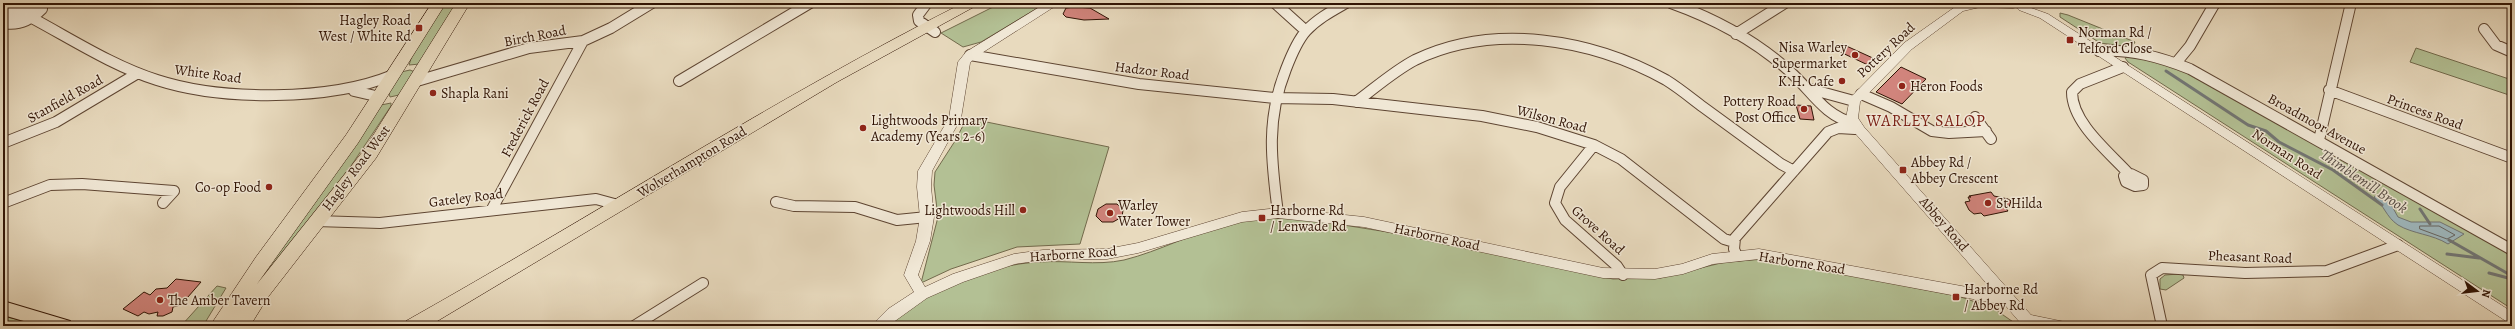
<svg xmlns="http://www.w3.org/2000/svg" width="2515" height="329" font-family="Alegreya,serif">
	<rect width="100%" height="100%" fill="#e8dabe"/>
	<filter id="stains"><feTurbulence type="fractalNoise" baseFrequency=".005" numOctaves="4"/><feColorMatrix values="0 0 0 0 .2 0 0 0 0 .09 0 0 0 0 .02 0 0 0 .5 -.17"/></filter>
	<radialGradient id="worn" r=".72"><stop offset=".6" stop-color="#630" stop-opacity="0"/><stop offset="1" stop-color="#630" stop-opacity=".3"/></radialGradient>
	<!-- green -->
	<path fill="#b3c094" stroke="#726a4c" d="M 444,3 L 458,3 L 420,64 L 409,65 L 412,56 Z
		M 1001,3 L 1046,3 L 981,42 L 963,47 L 941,33 Z
		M 2060,13 L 2068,15 L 2135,42 L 2132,47 L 2100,43 L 2060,17 Z
		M 2416,48 L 2512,80 L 2512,96 L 2410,62 Z
		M 2129,56 L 2178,67 L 2512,252 L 2512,309 L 2128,62 L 2125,58 Z
		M 410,70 L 415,72 L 399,95 L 390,97 L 389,93 L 401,72 Z
		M 391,103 L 391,106 L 351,166 L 244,300 L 381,105 Z
		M 967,118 L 1109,147 L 1080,244 L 1017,247 L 951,269 L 921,283 L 938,217 L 934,185 L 935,172 L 955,141 Z
		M 1276,217 L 1331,223 L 1400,234 L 1613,279 L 1660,278 L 1725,262 L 1765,259 L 1958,296 L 1993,308 L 2019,326 L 888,326 C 926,291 988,264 1040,262 C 1068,260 1096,266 1124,260 C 1160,251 1192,233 1228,224 C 1243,220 1260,219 1276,217 Z
		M 2179,274 L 2183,275 L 2184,278 L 2166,290 L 2160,289 L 2160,279 L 2165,275 Z
		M 217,286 L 226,288 L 203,326 L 181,326 Z
		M 3,316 L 24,321 L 19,326 L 3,326 Z"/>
	<!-- water -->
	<path fill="#9eb7bd" stroke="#727573" d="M 2380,193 L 2388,199 L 2398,217 L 2411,222 L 2440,222 L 2464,234 L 2448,244 C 2432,234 2413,234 2398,225 C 2386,217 2384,205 2374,197 Z"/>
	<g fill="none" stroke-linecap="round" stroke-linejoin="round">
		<!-- shore -->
		<path stroke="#676560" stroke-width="1" d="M 2420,226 L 2439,226 L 2455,235 L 2447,239 L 2420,229 Z"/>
		<!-- stream -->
		<path stroke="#727573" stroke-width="3" d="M 2166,71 L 2248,125 L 2266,131 L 2279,142 L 2333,170 L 2382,205
			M 2420,209 L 2430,224
			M 2449,240 L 2512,276
			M 2447,254 L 2479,258
			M 2510,261 L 2512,265
			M 2489,273 L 2512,279"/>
	</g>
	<!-- building -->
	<path fill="#d1847c" stroke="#301304" d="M 1075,7 L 1090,8 L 1109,19 L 1084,20 L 1066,17 L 1063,14 L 1066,8 Z
		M 1842,44 L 1875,59 L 1868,65 L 1836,50 Z
		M 1901,67 L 1926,79 L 1902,104 L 1876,92 Z
		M 1796,105 L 1811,106 L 1814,120 L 1800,119 Z
		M 1991,192 L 1994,196 L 2008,199 L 2011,201 L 2009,207 L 2005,207 L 2008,211 L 1984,216 L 1981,213 L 1974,214 L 1969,210 L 1965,202 L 1970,201 L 1968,197 L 1971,197 L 1969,196 Z
		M 1106,204 L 1117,204 L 1123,210 L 1122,217 L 1113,222 L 1102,222 L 1096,216 L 1098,209 Z
		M 176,279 L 201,282 L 181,305 L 173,307 L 172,312 L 163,316 L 157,316 L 158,312 L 149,314 L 144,312 L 138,316 L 123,309 L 144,292 L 150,295 L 156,289 L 167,288 Z"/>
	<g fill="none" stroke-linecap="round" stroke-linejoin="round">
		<!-- minor casing -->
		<g stroke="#5e4532" stroke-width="12">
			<path id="minor" d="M 927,3 L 918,15 L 919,21 L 935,32
				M 1275,3 L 1306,31
				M 1671,3 C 1713,18 1753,39 1787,69 C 1810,88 1823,116 1854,123
				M 3,12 L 25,3
				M 32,18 C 73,40 113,66 157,80 C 222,101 330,101 393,75
				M 3,19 L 44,3
				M 3,23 C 18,26 31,20 42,9 L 42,4 L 37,3
				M 2484,29 L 2496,45 L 2512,52
				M 1736,34 L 1785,3
				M 2099,51 C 2131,49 2160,57 2190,69 L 2512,250
				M 970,55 L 1139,84 L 1274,98 L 1333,99 L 1482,116 L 1537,127 L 1594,145 L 1621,159 L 1724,239 L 1734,242
				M 2176,63 L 2190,46 L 2215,3
				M 2123,67 L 2080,84 L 2072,92 C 2072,123 2109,152 2129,174
				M 417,81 L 529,48 L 583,41 L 611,28 L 652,3
				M 679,81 L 810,3
				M 1810,89 L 1854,101
				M 2329,90 L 2512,158
				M 354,91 L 380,97
				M 1861,94 L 1891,107 L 1932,131 L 1949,133 L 1986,131
				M 1356,102 C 1375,88 1394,71 1415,60 C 1494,22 1592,39 1666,80 C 1679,88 1691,98 1703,107 C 1729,126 1755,145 1781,164 L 1794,171
				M 1975,117 L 1991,139
				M 2319,140 L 2351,3
				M 3,143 L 56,122 L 138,73
				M 1594,145 L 1560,187 L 1555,203 L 1565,220 L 1617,266 L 1623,275
				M 2131,174 L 2143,180 L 2143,185 L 2135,186 L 2126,182 L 2124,176 Z
				M 776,202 L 794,206 L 855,207 L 897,220 L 927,217
				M 3,203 L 50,185 L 82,184 L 174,191 L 163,203
				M 492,209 L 583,41
				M 1278,213 C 1271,160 1266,119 1286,69 C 1291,56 1297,41 1306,31 C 1317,19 1332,11 1346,3
				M 316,221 L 380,223 L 596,199 L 618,205
				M 1737,256 L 1734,249 L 1735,238 L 1828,132 L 1838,128 L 1855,129
				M 634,326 L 703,283
				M 2162,326 L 2151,275 L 2162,268 L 2245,273 L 2327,271 L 2398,245"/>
		</g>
		<!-- tertiary casing -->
		<g stroke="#5e4532" stroke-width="1">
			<path id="tertiary" d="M 1046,3 L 1060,3 L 974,58 L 970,63 L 961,118 L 932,171 L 931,187 L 934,217 L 930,241 L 918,275 L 925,287 L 953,274 L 1014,254 L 1043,250 L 1107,249 L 1138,243 L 1242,212 L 1278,208 L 1364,217 L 1603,268 L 1655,269 L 1682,264 L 1712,254 L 1759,249 L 1994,292 L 1855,133 L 1846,118 L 1850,98 L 1904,43 L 1955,7 L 1970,3 L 2017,3 L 2017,7 L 2013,8 L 1980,7 L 1963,11 L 1912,49 L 1860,102 L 1858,118 L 1864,127 L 2031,315 L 2065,322 L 2067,326 L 2023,326 L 2005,305 L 1759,259 L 1713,264 L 1683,274 L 1655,279 L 1603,278 L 1364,227 L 1278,218 L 1242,222 L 1138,253 L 1107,259 L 1043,260 L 1015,264 L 963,282 L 927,298 L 888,326 L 871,326 L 888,309 L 914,292 L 904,275 L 916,241 L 920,217 L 917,187 L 918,171 L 949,118 L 958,62 L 966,52 Z
				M 2023,5 L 2048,14 L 2512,312 L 2512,325 L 2040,18 L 2019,10 L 2017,8 Z"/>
		</g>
		<!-- primary casing -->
		<g stroke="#301304" stroke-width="2">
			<path id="primary" d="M 3,301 L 70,321 L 73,326 L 41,326 L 3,315 Z"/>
		</g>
		<!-- trunk casing -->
		<g stroke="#301304" stroke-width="1">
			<path id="trunk" d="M 432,3 L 446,3 L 358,143 L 257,284 L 364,150 L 456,3 L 470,3 L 376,158 L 268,297 L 250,326 L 230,326 L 248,297 L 230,326 L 210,326 L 256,257 L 346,135 Z
				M 963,3 L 981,3 L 837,82 L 429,326 L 403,326 L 406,321 C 593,216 772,100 963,3 Z"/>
		</g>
		<!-- minor -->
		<use href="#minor" stroke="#f0e7d5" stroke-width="10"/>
		<!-- tertiary -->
		<use href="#tertiary" fill="#f0e7d5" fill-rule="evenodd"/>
		<!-- primary -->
		<use href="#primary" fill="#e8dabe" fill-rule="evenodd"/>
		<!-- trunk -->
		<use href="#trunk" fill="#e8dabe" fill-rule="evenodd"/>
	</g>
	<!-- markers -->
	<g fill="#8f2418" stroke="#f0e7d5" stroke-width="1.5">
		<rect x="415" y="24" width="8" height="8" rx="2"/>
		<rect x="2066" y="36" width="8" height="8" rx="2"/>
		<circle cx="1855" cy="55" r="4"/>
		<circle cx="1842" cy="81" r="4"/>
		<circle cx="1902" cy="86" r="4"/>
		<circle cx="433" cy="93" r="4"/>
		<circle cx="1804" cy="109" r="4"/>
		<circle cx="863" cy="128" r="4"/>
		<rect x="1899" y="166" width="8" height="8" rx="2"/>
		<circle cx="269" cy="187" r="4"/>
		<circle cx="1988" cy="203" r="4"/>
		<circle cx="1023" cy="210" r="4"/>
		<circle cx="1110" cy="213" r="4"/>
		<rect x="1258" y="214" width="8" height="8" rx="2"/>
		<rect x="1952" y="293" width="8" height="8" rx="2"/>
		<circle cx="160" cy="300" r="4"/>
	</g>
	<g text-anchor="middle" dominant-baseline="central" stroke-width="3" stroke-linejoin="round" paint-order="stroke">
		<!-- poi labels -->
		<g font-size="14" fill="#301304" stroke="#f0e7d5" text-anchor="start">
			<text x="411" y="20" text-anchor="end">Hagley Road<tspan x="411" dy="16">West / White Rd</tspan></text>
			<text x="2078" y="32">Norman Rd /<tspan x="2078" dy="16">Telford Close</tspan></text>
			<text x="1847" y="47" text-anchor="end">Nisa Warley<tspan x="1847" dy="16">Supermarket</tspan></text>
			<text x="1834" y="81" text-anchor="end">K.H. Cafe</text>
			<text x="1910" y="86">Heron Foods</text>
			<text x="441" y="93">Shapla Rani</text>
			<text x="1796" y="101" text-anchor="end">Pottery Road<tspan x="1796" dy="16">Post Office</tspan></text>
			<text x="871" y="120">Lightwoods Primary<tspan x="871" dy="16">Academy (Years 2-6)</tspan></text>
			<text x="1911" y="162">Abbey Rd /<tspan x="1911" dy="16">Abbey Crescent</tspan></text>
			<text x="261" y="187" text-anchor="end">Co-op Food</text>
			<text x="1996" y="203">St Hilda</text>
			<text x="1118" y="205">Warley<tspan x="1118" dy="16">Water Tower</tspan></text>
			<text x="1015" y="210" text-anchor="end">Lightwoods Hill</text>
			<text x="1270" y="210">Harborne Rd<tspan x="1270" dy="16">/ Lenwade Rd</tspan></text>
			<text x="1964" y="289">Harborne Rd<tspan x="1964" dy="16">/ Abbey Rd</tspan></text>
			<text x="168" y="300">The Amber Tavern</text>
		</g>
		<!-- street labels -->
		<g font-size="14" fill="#301304" stroke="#f0e7d5">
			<text transform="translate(535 36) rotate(-11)">Birch Road</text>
			<text transform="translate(1886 50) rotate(-43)">Pottery Road</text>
			<text transform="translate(1152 71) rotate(7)">Hadzor Road</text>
			<text transform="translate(208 74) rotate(8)">White Road</text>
			<text transform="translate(65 99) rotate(-29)">Stanfield Road</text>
			<text transform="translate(2425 112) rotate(20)">Princess Road</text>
			<text transform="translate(525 118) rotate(-62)">Frederick Road</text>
			<text transform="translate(1552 119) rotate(15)">Wilson Road</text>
			<text transform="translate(2317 124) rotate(29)">Broadmoor Avenue</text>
			<text transform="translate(2287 154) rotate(33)">Norman Road</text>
			<text transform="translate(692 162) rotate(-31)">Wolverhampton Road</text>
			<text transform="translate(356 168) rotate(-53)">Hagley Road West</text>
			<text transform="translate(466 198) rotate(-7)">Gateley Road</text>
			<text transform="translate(1944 224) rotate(49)">Abbey Road</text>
			<text transform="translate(1598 230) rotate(42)">Grove Road</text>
			<text transform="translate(1437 237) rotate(12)">Harborne Road</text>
			<text transform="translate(1073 254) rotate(-4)">Harborne Road</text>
			<text transform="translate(2250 257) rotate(2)">Pheasant Road</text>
			<text transform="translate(1802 263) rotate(9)">Harborne Road</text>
		</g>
		<!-- water labels -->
		<g font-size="15" font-style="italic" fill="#564c45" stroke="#f0e7d5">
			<text transform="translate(2364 181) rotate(34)">Thimblemill Brook</text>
		</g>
		<!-- quarter labels -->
		<g font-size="16" letter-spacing="1" fill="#7a1f14" stroke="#f0e7d5">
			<text x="1926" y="121">WARLEY SALOP</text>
		</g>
	</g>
	<!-- margin -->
	<rect width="2515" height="329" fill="none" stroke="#e8dabe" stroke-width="16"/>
	<rect x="4" y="4" width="2507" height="321" fill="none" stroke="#301304" stroke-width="2"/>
	<rect x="8" y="8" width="2499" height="313" fill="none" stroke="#301304"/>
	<!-- north arrow -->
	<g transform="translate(2477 291) rotate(105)" stroke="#f0e7d5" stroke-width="3" paint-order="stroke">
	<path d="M0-3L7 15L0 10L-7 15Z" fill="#301304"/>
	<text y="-6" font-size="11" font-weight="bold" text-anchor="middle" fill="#301304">N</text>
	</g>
	<rect width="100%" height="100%" filter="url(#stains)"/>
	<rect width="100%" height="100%" fill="url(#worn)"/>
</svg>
